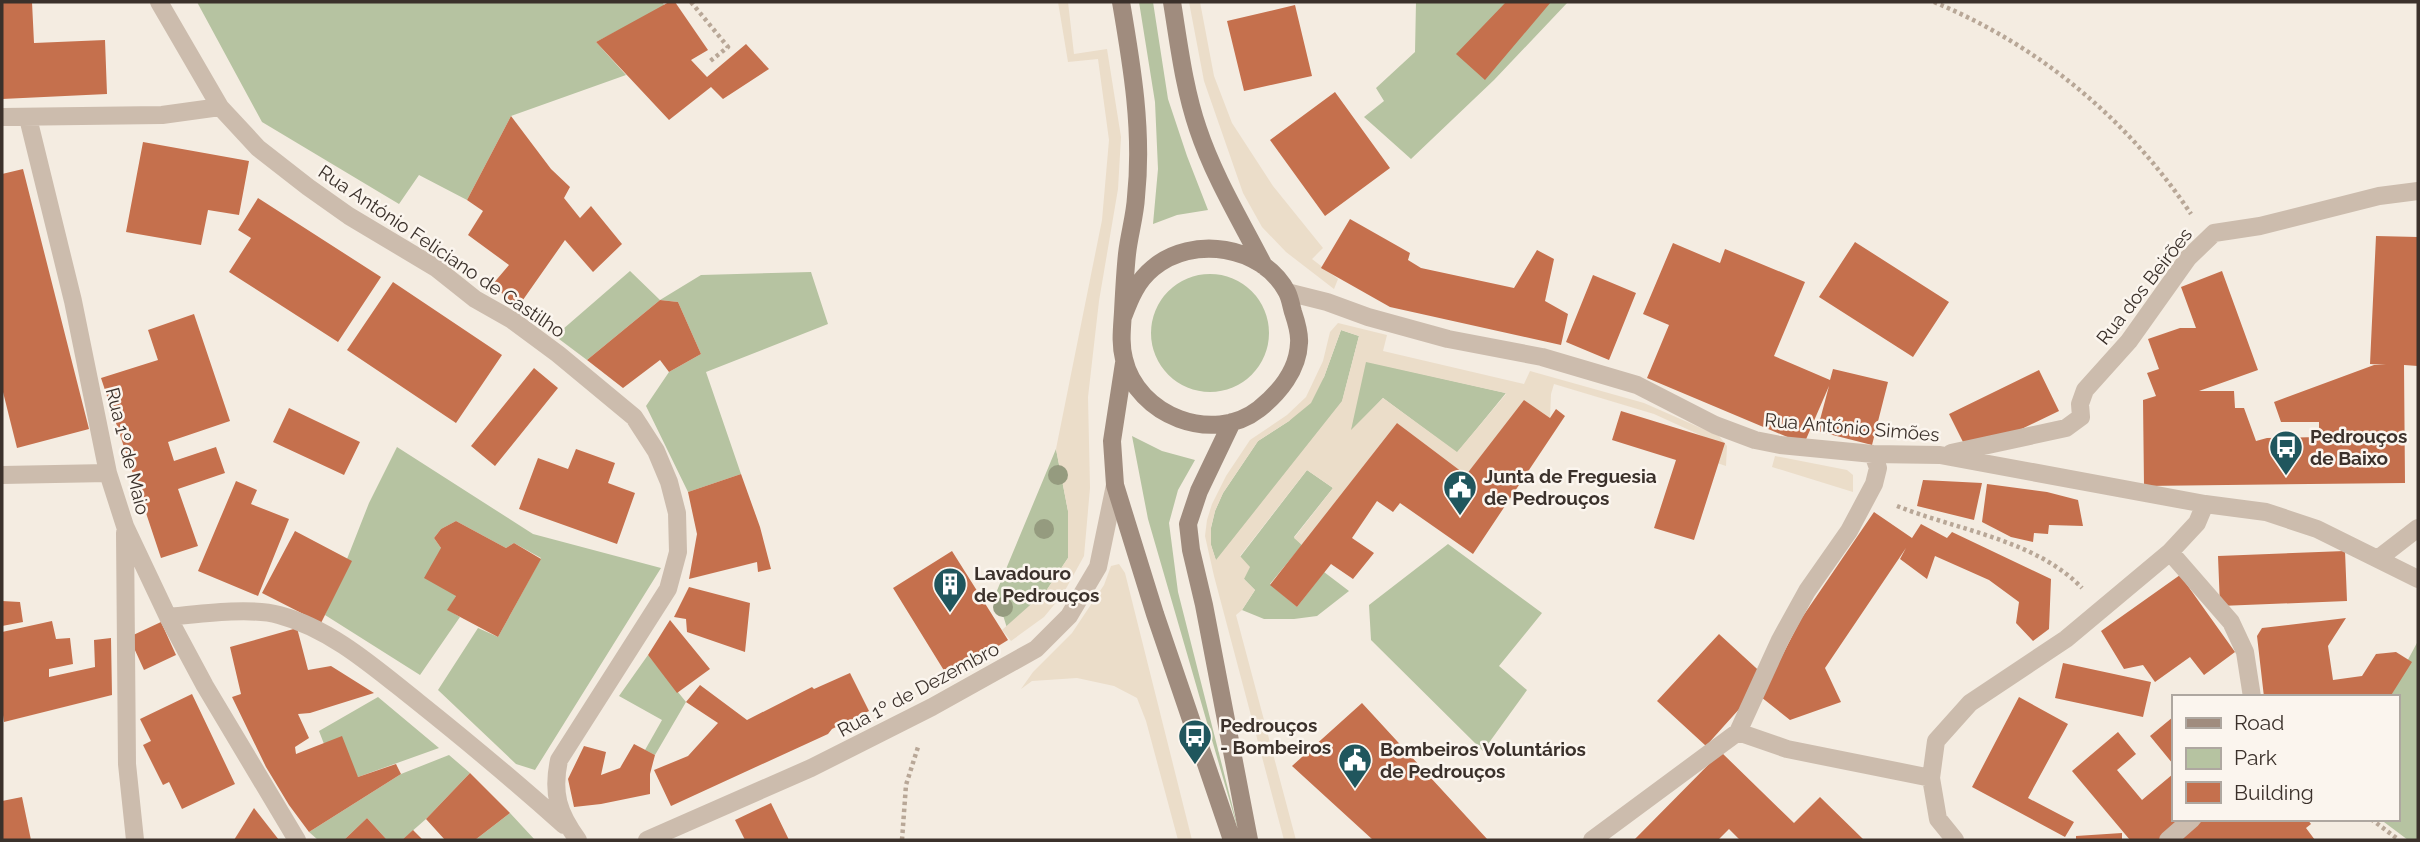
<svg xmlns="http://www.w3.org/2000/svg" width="2420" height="842" font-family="Raleway,sans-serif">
	<rect width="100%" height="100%" fill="#f4ece1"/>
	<!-- green -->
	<path fill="#b6c3a1" d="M 197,2 L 662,2 L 665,6 L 596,42 L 626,75 L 511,116 L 467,200 L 419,175 L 399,204 L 262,122 Z
		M 1139,2 L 1153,2 L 1168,99 L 1187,156 L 1208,210 L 1177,215 L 1153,224 L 1158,169 L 1155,102 Z
		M 1416,2 L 1568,2 L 1494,80 L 1411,159 L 1364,117 L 1384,101 L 1376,88 L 1415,52 Z
		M 630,271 L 660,300 L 701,275 L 811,272 L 828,324 L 706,372 L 741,474 L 688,492 L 646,406 L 669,372 L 701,354 L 678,302 L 660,300 L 587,360 L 555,336 Z
		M1151 333a59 59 0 1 1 118 0a59 59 0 1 1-118 0Z
		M 1341,330 L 1359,336 L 1342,402 L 1216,561 L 1211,545 L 1211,528 L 1215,511 L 1223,493 L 1258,441 L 1289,421 L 1324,377 Z
		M 1365,361 L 1506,393 L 1457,453 L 1383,398 L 1350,432 Z
		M 1132,436 L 1162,451 L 1195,460 L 1178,490 L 1169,523 L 1178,592 L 1241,840 L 1148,519 Z
		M 397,447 L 533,534 L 661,568 L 535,770 L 516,764 L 438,690 L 478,628 L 498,637 L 541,558 L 514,543 L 506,548 L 456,521 L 441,529 L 434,538 L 441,548 L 456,596 L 448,610 L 460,617 L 420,675 L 325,615 L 369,503 Z
		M 1056,449 L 1068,511 L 1068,558 L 1046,591 L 1007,628 L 996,593 Z
		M 1307,470 L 1333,488 L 1294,537 L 1302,545 L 1270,584 L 1297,607 L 1324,572 L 1349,591 L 1317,616 L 1294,619 L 1264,619 L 1242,610 L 1255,590 L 1244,579 L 1240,557 Z
		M 1448,544 L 1542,613 L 1499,666 L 1527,690 L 1483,751 L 1371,640 L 1369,605 Z
		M 2418,641 L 2418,840 L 2408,840 L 2380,819 L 2397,819 L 2397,697 L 2388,697 Z
		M 648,655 L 686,702 L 655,755 L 645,750 L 662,720 L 619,696 Z
		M 378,697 L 439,748 L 358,777 L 324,744 L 319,731 Z
		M 449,755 L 470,773 L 426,819 L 402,840 L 387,840 L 367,818 L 344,840 L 318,840 L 309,832 L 401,774 Z
		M 510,813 L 535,840 L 475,840 Z"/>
	<!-- plaza -->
	<path fill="#ebddc9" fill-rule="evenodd" d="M 1058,2 L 1068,2 L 1074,54 L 1107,49 L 1121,137 L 1118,189 L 1099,301 L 1088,397 L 1090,488 L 1084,556 L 1063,594 L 1044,617 L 1011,641 L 1002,630 L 1046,591 L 1068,558 L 1068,511 L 1056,449 L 1102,220 L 1109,140 L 1098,59 L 1068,62 Z
		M 1189,2 L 1200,2 L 1214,76 L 1232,123 L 1273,186 L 1323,248 L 1312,259 L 1338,279 L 1334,289 L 1286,252 L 1262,227 L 1243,193 L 1204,81 Z
		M 1338,323 L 1387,335 L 1383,351 L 1524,384 L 1530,371 L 1644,403 L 1719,436 L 1727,446 L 1726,466 L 1717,463 L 1711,440 L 1654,414 L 1554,384 L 1551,394 L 1550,418 L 1524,401 L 1466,475 L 1397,423 L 1302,545 L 1294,538 L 1333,488 L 1307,470 L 1240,556 L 1250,567 L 1244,579 L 1255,590 L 1242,610 L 1236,615 L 1296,840 L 1284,840 L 1214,576 L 1205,536 L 1207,520 L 1212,504 L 1226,476 L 1250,440 L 1287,415 L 1306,397 L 1323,361 L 1330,332 ZM 1341,330 L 1359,336 L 1342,401 L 1216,560 L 1211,545 L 1211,527 L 1215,511 L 1223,493 L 1258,441 L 1289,421 L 1311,403 L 1324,377 ZM 1366,362 L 1505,393 L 1506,394 L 1457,452 L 1383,398 L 1351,430 Z
		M 1775,456 L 1847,470 L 1853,475 L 1853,492 L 1772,467 Z
		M 1119,564 L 1125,573 L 1192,840 L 1178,840 L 1146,721 L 1137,698 L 1114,686 L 1077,678 L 1032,681 L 1021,689 L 1033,672 L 1072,633 L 1104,585 L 1111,566 Z"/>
	<!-- building -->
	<path fill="#c5704d" d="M 2,2 L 32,2 L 34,43 L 105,40 L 107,94 L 2,99 Z
		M 669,2 L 675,2 L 708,50 L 691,60 L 707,77 L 746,44 L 769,69 L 723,99 L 711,87 L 669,120 L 596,42 Z
		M 1506,2 L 1551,2 L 1485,80 L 1456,54 Z
		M 1295,5 L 1312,76 L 1244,91 L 1227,21 Z
		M 1335,92 L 1390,168 L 1325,216 L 1270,140 Z
		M 511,116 L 551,169 L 570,187 L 564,198 L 580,218 L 591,206 L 622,244 L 593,272 L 565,240 L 518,307 L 492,285 L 509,265 L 468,235 L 483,211 L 467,200 Z
		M 143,142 L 249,161 L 239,215 L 208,210 L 201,245 L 126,232 Z
		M 23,169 L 89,429 L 17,448 L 2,388 L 2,174 Z
		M 258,198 L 381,277 L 338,342 L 229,272 L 251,238 L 238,230 Z
		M 1350,219 L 1410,253 L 1408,260 L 1421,268 L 1514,288 L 1537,250 L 1554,259 L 1545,301 L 1568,314 L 1561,345 L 1390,307 L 1321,268 Z
		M 2376,236 L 2418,237 L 2418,366 L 2404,365 L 2405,483 L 2144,486 L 2143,400 L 2156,396 L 2147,373 L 2159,369 L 2148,339 L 2180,328 L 2196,328 L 2181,287 L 2222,271 L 2258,370 L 2199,391 L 2234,391 L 2235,408 L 2244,408 L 2256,441 L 2267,438 L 2319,437 L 2319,422 L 2281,422 L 2274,402 L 2374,365 L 2386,365 L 2370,364 Z
		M 1855,242 L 1949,302 L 1913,357 L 1819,297 Z
		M 1673,243 L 1720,263 L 1725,249 L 1805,282 L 1774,356 L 1830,380 L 1833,369 L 1888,382 L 1872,445 L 1817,431 L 1829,386 L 1804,444 L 1647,378 L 1669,325 L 1643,314 Z
		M 1593,275 L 1636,293 L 1609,360 L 1566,342 Z
		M 393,282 L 502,355 L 456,423 L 347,350 Z
		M 660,300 L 678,302 L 701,354 L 669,372 L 660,360 L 623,388 L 587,360 Z
		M 194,314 L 230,421 L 168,442 L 174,461 L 216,447 L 225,473 L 178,489 L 198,546 L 161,558 L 101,378 L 158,360 L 148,330 Z
		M 534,368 L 558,388 L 495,466 L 471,446 Z
		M 2039,370 L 2059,411 L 1969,454 L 1949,414 Z
		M 1524,400 L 1550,418 L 1556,409 L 1565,416 L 1473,554 L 1400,503 L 1393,512 L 1377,501 L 1352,538 L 1374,553 L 1353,579 L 1331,564 L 1297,607 L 1270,585 L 1397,423 L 1466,475 Z
		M 289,408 L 360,442 L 344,475 L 273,442 Z
		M 1621,411 L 1725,443 L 1694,540 L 1654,528 L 1676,460 L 1612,440 Z
		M 576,449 L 615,463 L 608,483 L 635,493 L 617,544 L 519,509 L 538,458 L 568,469 Z
		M 741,474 L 760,527 L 771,569 L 758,572 L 757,562 L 689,579 L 697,534 L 688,492 Z
		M 1923,480 L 1982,483 L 1974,520 L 1917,506 Z
		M 236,481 L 257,490 L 251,504 L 289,519 L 258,596 L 198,571 Z
		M 1987,484 L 2047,492 L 2078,500 L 2083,526 L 2049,525 L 2048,534 L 2034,533 L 2033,542 L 2011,537 L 1982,522 Z
		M 1874,512 L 1912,538 L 1921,524 L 1947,538 L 1952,532 L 2051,579 L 2049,629 L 2033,641 L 2016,623 L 2019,602 L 1989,580 L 1935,556 L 1927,579 L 1900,559 L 1906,548 L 1825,668 L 1841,702 L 1790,720 L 1761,697 L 1801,619 Z
		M 456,521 L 506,548 L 514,543 L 541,559 L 498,637 L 447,610 L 456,596 L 424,578 L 441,548 L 434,538 L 441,529 Z
		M 295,531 L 352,561 L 321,623 L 262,593 Z
		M 952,551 L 1008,640 L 948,677 L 893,588 Z
		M 2345,551 L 2347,601 L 2220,606 L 2218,556 Z
		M 2180,575 L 2235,652 L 2204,675 L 2190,657 L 2155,682 L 2143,665 L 2124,669 L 2101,631 Z
		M 689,587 L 750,603 L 745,652 L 687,632 L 686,619 L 674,617 Z
		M 2,601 L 20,602 L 23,622 L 2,626 Z
		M 2346,618 L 2328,646 L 2333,680 L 2362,676 L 2376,654 L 2396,652 L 2412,662 L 2390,697 L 2264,697 L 2257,636 L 2262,628 Z
		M 670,620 L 710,669 L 677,693 L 648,655 Z
		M 52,621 L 56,639 L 70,638 L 73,664 L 49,669 L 49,677 L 95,667 L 94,640 L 111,638 L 112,695 L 4,722 L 2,708 L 2,632 Z
		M 161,622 L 176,655 L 144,670 L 129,637 Z
		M 297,628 L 308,670 L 331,666 L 374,693 L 310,713 L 298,714 L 309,738 L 295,747 L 296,754 L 342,736 L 358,777 L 396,764 L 401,774 L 309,832 L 289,805 L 266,767 L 232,697 L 241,694 L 230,647 Z
		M 1719,634 L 1767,678 L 1706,746 L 1657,701 Z
		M 2063,663 L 2151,682 L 2143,717 L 2055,698 Z
		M 850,673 L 869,711 L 832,729 L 828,734 L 671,806 L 654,770 L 688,756 L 718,723 L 686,702 L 700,685 L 747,720 L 812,687 L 814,689 Z
		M 192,694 L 235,784 L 182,809 L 169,782 L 163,785 L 143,745 L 151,741 L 140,719 Z
		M 2019,697 L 2068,724 L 2028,798 L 2074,822 L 2065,837 L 1972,787 Z
		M 1362,703 L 1488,840 L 1373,840 L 1292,766 Z
		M 2173,717 L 2173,764 L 2150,736 Z
		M 2118,732 L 2136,754 L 2117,770 L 2142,800 L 2173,774 L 2173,819 L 2186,819 L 2160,840 L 2130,840 L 2072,771 Z
		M 634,744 L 655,755 L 650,774 L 650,794 L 601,804 L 574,807 L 568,779 L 584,746 L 606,752 L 601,775 L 620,768 Z
		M 1721,752 L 1794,823 L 1820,797 L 1864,840 L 1740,840 L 1729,829 L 1718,840 L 1634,840 Z
		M 470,773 L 510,813 L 475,840 L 445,840 L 426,819 Z
		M 22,797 L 31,840 L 2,840 L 2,801 Z
		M 771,803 L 789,840 L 745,840 L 735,820 Z
		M 254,808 L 279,840 L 234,840 Z
		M 367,818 L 387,840 L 344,840 Z
		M 2205,819 L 2307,819 L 2311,824 L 2306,828 L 2315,840 L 2183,840 L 2180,837 Z
		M 413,830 L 423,840 L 402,840 Z
		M 2122,833 L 2122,840 L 2076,840 L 2076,836 Z"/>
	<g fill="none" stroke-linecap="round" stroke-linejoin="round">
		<!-- path -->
		<path stroke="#b8a797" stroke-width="4.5" stroke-dasharray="3.5 3.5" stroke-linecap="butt" d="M 691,2 L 728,47 L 709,62
			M 1934,2 C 2038,45 2128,119 2191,214
			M 1897,506 C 1957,530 2036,540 2082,588
			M 2371,819 L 2399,840
			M 902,840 L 906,785 L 918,747"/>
		<!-- minor -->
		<path stroke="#ccbcad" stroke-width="18" d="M 159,2 L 220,107 L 258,148 L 308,187 L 349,216 L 436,268 L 475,299 L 512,320 L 558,354 L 634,417 L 656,451 L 669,482 L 677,513 L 678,552 L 668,589 L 559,760 C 552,793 558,813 578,840
			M 2,117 L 162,115 L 220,107
			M 28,118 L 73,301 L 108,473 L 125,526 L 168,617 L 205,686 L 297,840
			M 1287,292 L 1327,302 L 1368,317 L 1448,339 L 1542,357 L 1637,385 L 1715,425 L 1755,440 L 1780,445 L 1873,454 L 1940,455 L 2205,504 L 2266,512 L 2317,529 L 2418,579
			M 1951,453 L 2066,428 L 2081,417 L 2080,404 L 2085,390 L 2129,341 L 2188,258 L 2214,233 L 2260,226 L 2379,196 L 2418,191
			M 2,475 L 108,473
			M 125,533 L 127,764 L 135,840
			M 2170,552 L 2231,622 L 2245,652 L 2252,697
			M 2379,558 L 2418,528
			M 168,617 C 198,614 251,607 279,615 C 332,629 376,669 418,702 C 468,742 516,782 564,825
			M 1738,732 L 1787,749 L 1931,778
			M 647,840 L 811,768 L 932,707 L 1036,649 L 1069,616 L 1098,567 L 1115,485
			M 1592,840 L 1738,732 L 1780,640 L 1807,591 L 1849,531 L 1874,484 L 1878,468 L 1873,454
			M 1955,840 L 1938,819 L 1931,778 L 1936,741 L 1970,703 L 2066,639 L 2170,552 L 2197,523 L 2205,504
			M 2168,840 L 2192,819"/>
		<!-- secondary -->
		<path stroke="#a08c7e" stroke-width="18" d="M 1121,2 C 1132,66 1143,131 1136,197 C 1135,216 1129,235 1127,254 C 1125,273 1124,293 1123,312 C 1122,329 1120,343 1124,359 C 1137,416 1213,445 1259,409 C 1279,393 1298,370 1299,343 C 1300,333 1296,321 1293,312 C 1291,305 1290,298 1287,292 C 1262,245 1192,235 1153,268 C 1137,281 1130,298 1123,317
			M 1172,2 C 1179,45 1184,88 1198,129 C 1214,177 1241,221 1264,266
			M 1124,363 L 1112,441 L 1115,485 L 1155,614 L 1232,840
			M 1232,422 L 1199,491 L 1188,524 L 1191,550 L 1204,605 L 1249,840"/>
	</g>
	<!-- trees -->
	<g fill="#959b7f">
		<circle cx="1058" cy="475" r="10"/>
		<circle cx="1044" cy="529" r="10"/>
		<circle cx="1003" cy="607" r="10"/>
	</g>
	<!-- icons -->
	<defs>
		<g id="bus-pin" transform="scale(1.75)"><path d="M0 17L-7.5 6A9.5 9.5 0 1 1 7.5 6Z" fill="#20565d" stroke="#fbf5ee"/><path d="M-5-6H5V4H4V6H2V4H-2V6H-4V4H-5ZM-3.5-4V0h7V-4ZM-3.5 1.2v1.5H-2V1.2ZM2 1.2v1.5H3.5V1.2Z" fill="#fff"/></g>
		<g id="civic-pin" transform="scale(1.75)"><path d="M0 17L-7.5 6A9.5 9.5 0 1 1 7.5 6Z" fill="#20565d" stroke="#fbf5ee"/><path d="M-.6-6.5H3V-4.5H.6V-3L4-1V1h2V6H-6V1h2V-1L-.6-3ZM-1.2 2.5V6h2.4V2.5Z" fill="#fff"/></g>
		<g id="building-pin" transform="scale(1.75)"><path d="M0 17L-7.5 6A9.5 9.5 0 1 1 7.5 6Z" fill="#20565d" stroke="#fbf5ee"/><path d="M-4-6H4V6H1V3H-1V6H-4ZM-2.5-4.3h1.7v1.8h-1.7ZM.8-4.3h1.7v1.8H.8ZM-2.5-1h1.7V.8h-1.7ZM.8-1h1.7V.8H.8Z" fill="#fff"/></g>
	</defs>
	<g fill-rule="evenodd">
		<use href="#bus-pin" x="2286" y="447"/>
		<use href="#civic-pin" x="1460" y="487"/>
		<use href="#building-pin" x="950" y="584"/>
		<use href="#bus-pin" x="1195" y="736"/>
		<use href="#civic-pin" x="1355" y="760"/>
	</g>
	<g text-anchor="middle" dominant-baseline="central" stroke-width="5" stroke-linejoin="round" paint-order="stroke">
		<!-- street labels -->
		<g font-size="19" fill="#3b312b" stroke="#fbf5ee">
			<text transform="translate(442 251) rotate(34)">Rua António Feliciano de Castilho</text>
			<text transform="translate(2144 286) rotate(-52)">Rua dos Beirões</text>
			<text transform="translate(1852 427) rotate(5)">Rua António Simões</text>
			<text transform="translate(128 451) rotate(76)">Rua 1º de Maio</text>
			<text transform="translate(918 689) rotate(-28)">Rua 1º de Dezembro</text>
		</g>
		<!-- poi labels -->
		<g font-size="19" font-weight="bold" fill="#3b312b" stroke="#fbf5ee" text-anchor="start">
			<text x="2310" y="436">Pedrouços<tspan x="2310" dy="22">de Baixo</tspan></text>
			<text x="1484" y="476">Junta de Freguesia<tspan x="1484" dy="22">de Pedrouços</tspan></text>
			<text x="974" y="573">Lavadouro<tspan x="974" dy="22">de Pedrouços</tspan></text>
			<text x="1220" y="725">Pedrouços<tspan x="1220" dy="22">- Bombeiros</tspan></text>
			<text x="1380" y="749">Bombeiros Voluntários<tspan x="1380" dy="22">de Pedrouços</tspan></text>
		</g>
	</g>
	<!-- border -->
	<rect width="2420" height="842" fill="none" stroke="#3b312b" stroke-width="7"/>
	<!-- legend -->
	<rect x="2172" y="695" width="228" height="126" fill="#fbf5ee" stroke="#aea7a0" stroke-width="2"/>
	<rect x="2186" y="718" width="35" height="10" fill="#a08c7e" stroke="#aea7a0" stroke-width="2"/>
	<text x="2234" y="730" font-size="21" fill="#3b312b">Road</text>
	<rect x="2186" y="748" width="35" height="21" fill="#b6c3a1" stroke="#aea7a0" stroke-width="2"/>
	<text x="2234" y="765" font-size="21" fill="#3b312b">Park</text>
	<rect x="2186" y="782" width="35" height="21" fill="#c5704d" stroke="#aea7a0" stroke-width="2"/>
	<text x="2234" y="800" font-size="21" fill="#3b312b">Building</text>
</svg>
